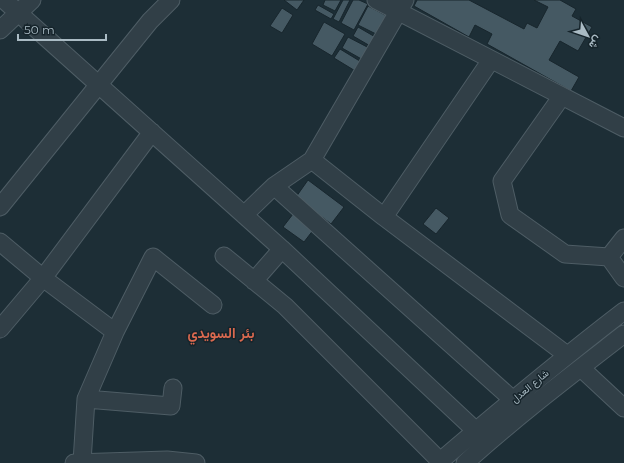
<svg xmlns="http://www.w3.org/2000/svg" width="624" height="463" font-family="Montserrat,Vazirmatn,sans-serif">
	<rect width="100%" height="100%" fill="#1d2e36"/>
	<!-- building -->
	<path fill="#455963" stroke="#18262d" d="M 284,0 L 304,0 L 297,10 Z
		M 325,0 L 341,0 L 335,11 L 323,5 Z
		M 343,0 L 350,0 L 339,22 L 333,19 Z
		M 353,0 L 359,0 L 368,4 L 354,30 L 341,23 Z
		M 417,0 L 469,0 L 524,29 L 527,23 L 537,28 L 548,7 L 534,0 L 560,0 L 576,9 L 572,16 L 592,27 L 578,51 L 560,41 L 549,60 L 579,77 L 571,91 L 487,44 L 492,34 L 475,25 L 469,37 L 414,6 Z
		M 318,5 L 334,14 L 331,19 L 315,10 Z
		M 368,6 L 387,16 L 378,35 L 358,25 Z
		M 282,8 L 293,15 L 282,33 L 270,26 Z
		M 324,22 L 345,34 L 332,56 L 312,44 Z
		M 358,27 L 377,38 L 372,47 L 353,36 Z
		M 348,37 L 371,49 L 365,61 L 342,48 Z
		M 340,49 L 363,63 L 357,72 L 334,58 Z
		M 308,180 L 344,207 L 331,224 L 296,197 Z
		M 436,208 L 449,218 L 436,234 L 423,224 Z
		M 293,214 L 314,229 L 304,242 L 283,227 Z"/>
	<g fill="none" stroke-linecap="round" stroke-linejoin="round">
		<!-- minor casing -->
		<g stroke="#4e5d65" stroke-width="19">
			<path id="minor" d="M 4,0 L 282,249 L 475,430
				M 376,0 L 624,128
				M 0,30 L 32,0
				M 562,96 L 502,181 L 510,215 L 565,254 L 609,257
				M 312,160 L 384,217 L 567,355
				M 274,186 L 513,400
				M 0,207 L 150,21 L 171,0
				M 244,215 L 274,186 L 312,160 L 405,0
				M 384,217 L 491,60
				M 624,238 L 609,257 L 624,278
				M 0,242 L 43,278 L 115,332
				M 224,256 L 285,306 L 440,461
				M 254,281 L 282,249
				M 0,329 L 43,278 L 152,132
				M 581,368 L 624,408
				M 86,399 L 171,406 L 173,388
				M 82,462 L 86,399 L 115,332 L 153,257 L 213,305
				M 74,463 L 167,460 L 196,463
				M 438,463 C 499,411 560,360 624,311
				M 465,463 C 516,417 570,376 624,334"/>
		</g>
		<!-- minor -->
		<use href="#minor" stroke="#313f47" stroke-width="17"/>
	</g>
	<g text-anchor="middle" dominant-baseline="central" stroke-width="3" stroke-linejoin="round" paint-order="stroke">
		<!-- street labels -->
		<g font-size="10" fill="#aabbc4" stroke="#16242b">
			<text transform="translate(530 386) rotate(-40)">شارع العدل</text>
		</g>
		<!-- district labels -->
		<g font-size="14" font-weight="bold" fill="#da694f" stroke="#16242b">
			<text x="221" y="333">بئر السويدي</text>
		</g>
	</g>
	<!-- north arrow -->
	<g transform="translate(588 36) rotate(130)" stroke="#16242b" stroke-width="3" paint-order="stroke">
	<path d="M0-3L7 15L0 10L-7 15Z" fill="#aabbc4"/>
	<text y="-6" font-size="11" font-weight="bold" text-anchor="middle" fill="#aabbc4">ش</text>
	</g>
	<!-- scale -->
	<path d="M18 34v6h88v-6" fill="none" stroke="#aabbc4" stroke-width="2"/>
	<text x="24" y="34" font-size="12" fill="#aabbc4" stroke="#16242b" stroke-width="3" paint-order="stroke">50 m</text>
</svg>
